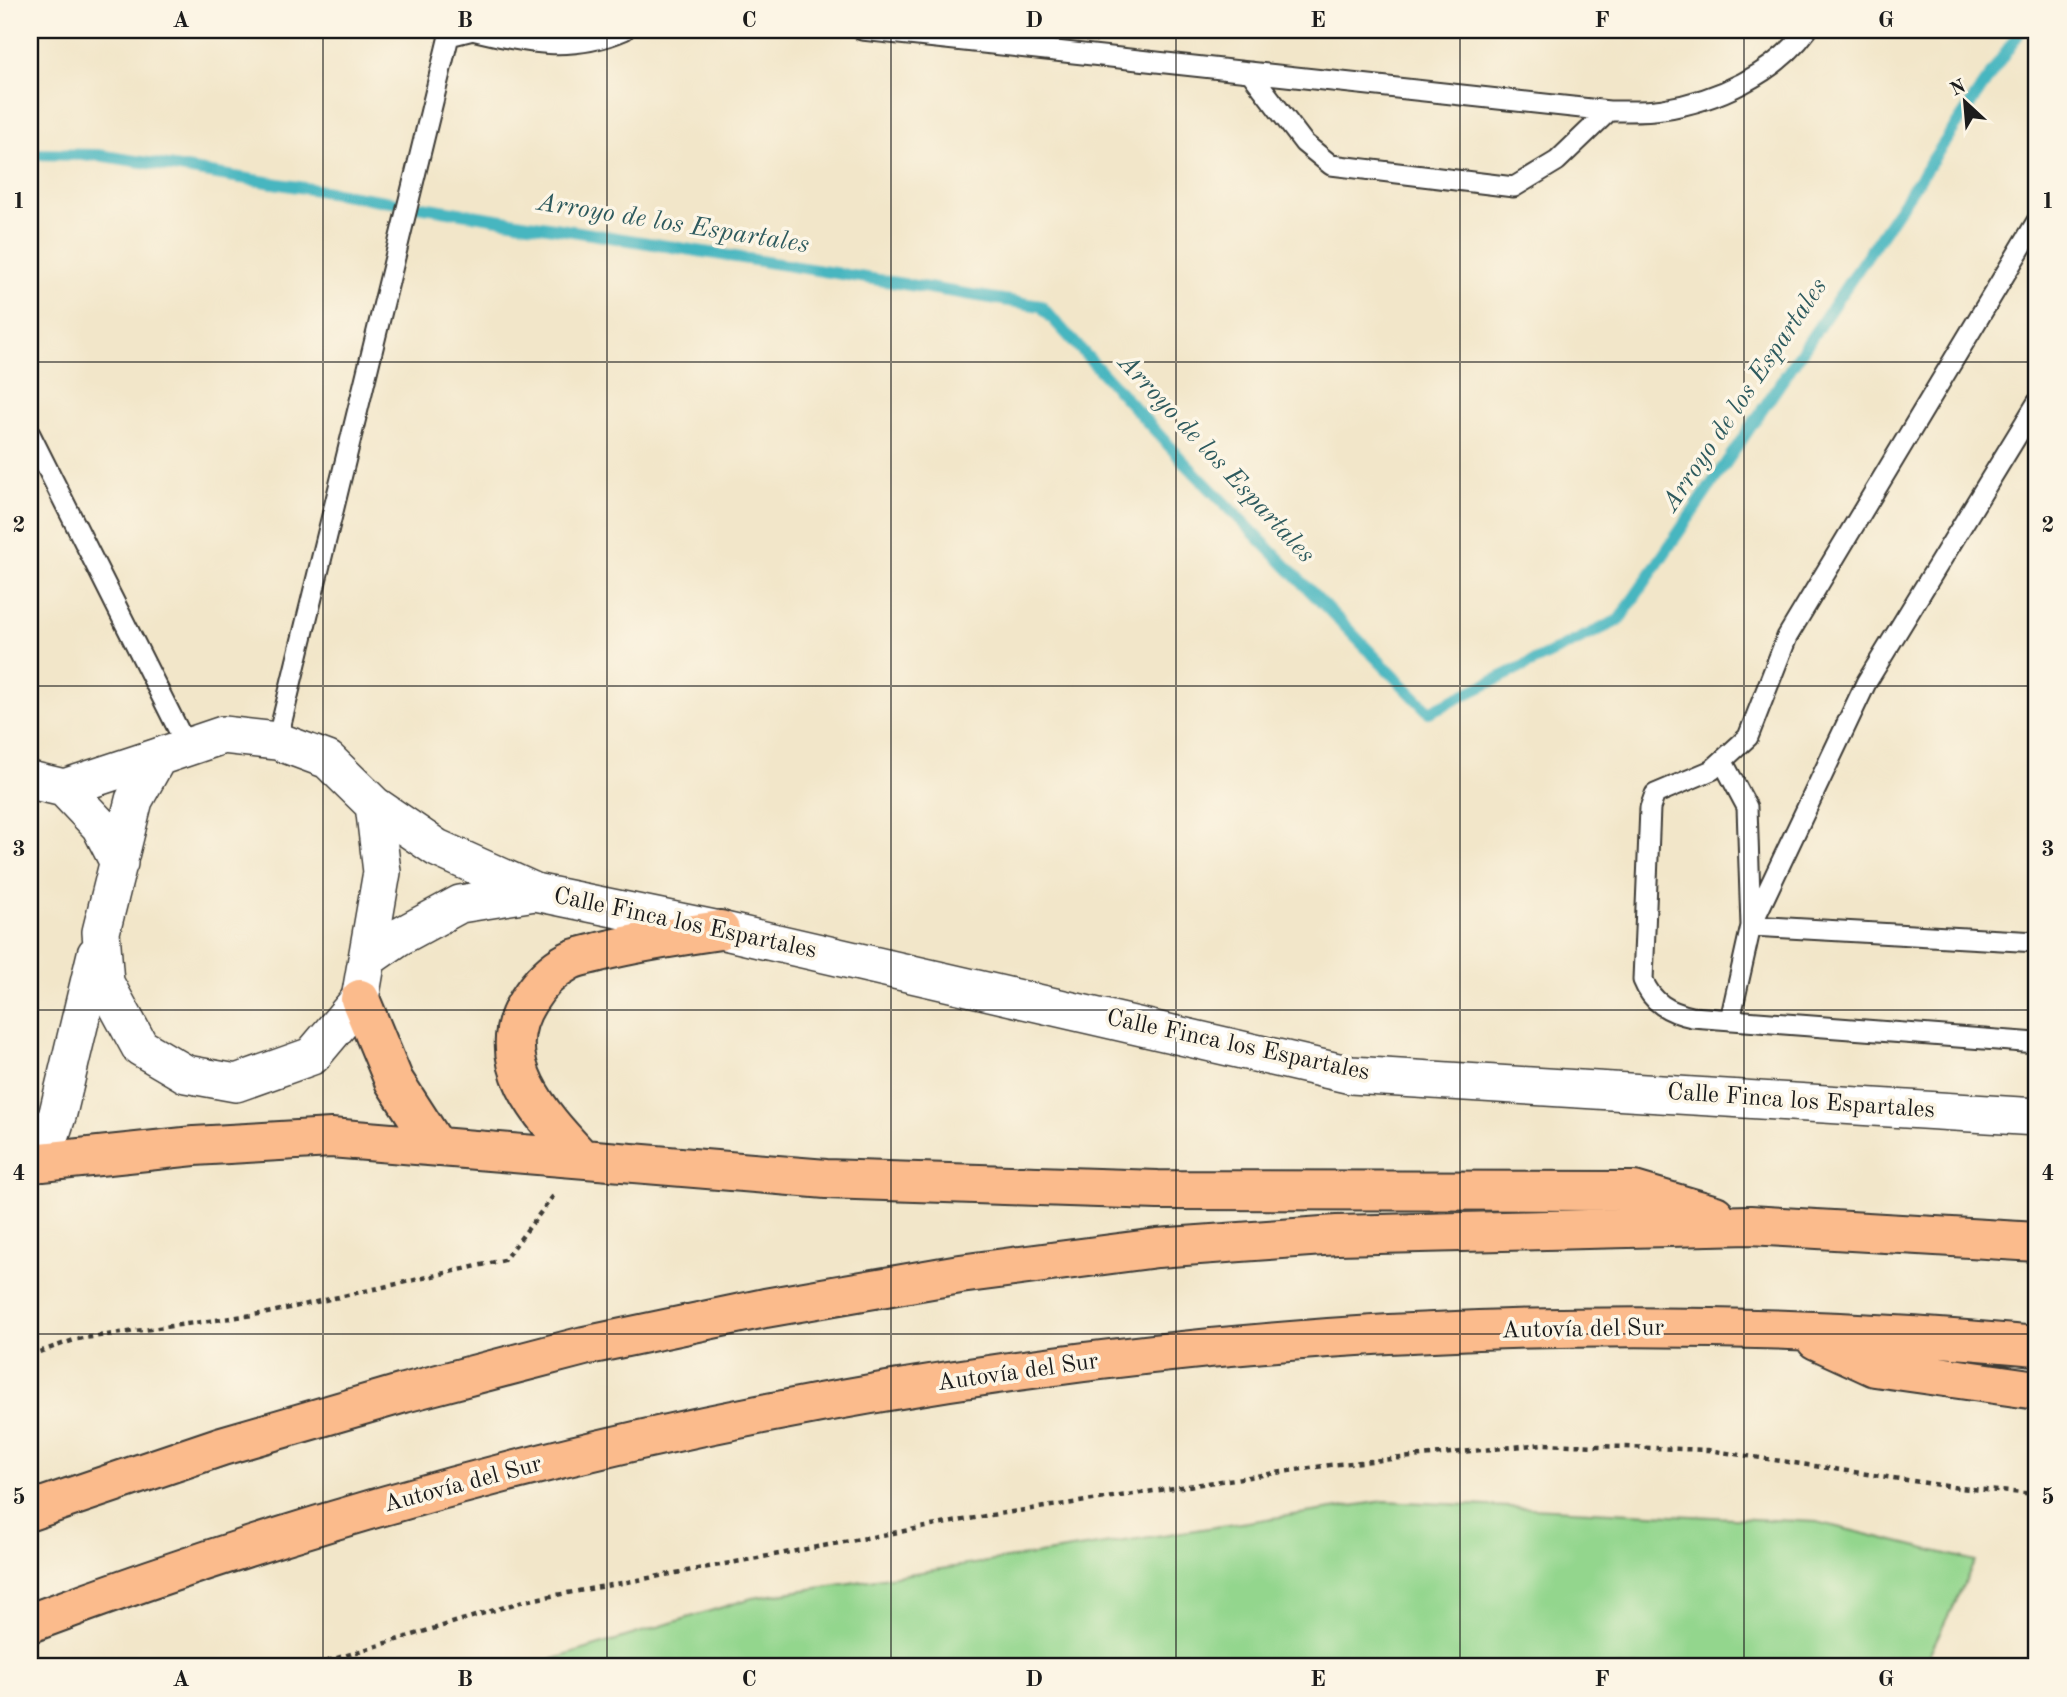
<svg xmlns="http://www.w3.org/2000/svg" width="2067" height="1697" font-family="'Old Standard TT',serif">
	<rect width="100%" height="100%" fill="#fcf5e5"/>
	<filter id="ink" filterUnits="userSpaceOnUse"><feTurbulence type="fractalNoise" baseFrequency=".0143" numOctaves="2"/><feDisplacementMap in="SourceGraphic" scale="14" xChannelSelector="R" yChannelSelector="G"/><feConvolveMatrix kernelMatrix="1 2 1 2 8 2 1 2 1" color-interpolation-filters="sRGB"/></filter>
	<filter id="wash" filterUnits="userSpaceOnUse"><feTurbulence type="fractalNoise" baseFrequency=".00686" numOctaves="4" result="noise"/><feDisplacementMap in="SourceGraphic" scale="28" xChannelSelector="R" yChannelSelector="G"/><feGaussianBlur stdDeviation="1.57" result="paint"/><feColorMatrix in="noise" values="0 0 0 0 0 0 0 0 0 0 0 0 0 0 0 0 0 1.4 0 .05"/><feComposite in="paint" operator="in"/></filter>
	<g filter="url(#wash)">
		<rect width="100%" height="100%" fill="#f2e6c9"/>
		<!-- green -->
		<path fill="#93d68d" stroke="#587954" stroke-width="2" d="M 1384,1501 L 1817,1522 L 1975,1561 L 1923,1667 L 528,1667 L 752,1598 Z"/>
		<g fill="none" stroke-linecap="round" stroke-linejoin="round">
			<!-- stream -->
			<path stroke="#47b6c0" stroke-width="12" d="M 30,154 L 98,155 L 1041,306 L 1183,461 L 1429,712 L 1619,620 L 2021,30"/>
		</g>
	</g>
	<g filter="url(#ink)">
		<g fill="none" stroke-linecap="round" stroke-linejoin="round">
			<!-- service casing -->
			<g stroke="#3c3a36" stroke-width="23">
				<path id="service" d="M 472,30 C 527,43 571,53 624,30
					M 862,30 L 1609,111 C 1627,111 1646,112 1663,109 C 1716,101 1775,74 1807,30
					M 1250,72 L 1304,143 L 1331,165 L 1514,187 L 1557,161 L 1609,111
					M 2037,221 L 1787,637 L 1748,737 L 1712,770 L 1655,794 L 1650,808 L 1643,980 C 1652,1003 1669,1012 1692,1017 L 2037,1043
					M 2037,403 L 1866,683 L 1751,926 L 2037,942
					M 30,434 L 187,747
					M 277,741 L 449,36 L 473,30
					M 1723,762 L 1747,807 L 1751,926 L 1730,1020"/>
			</g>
			<!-- minor casing -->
			<g stroke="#3c3a36" stroke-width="40">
				<path id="minor" d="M 223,735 L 277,741 L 328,760 L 374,805 L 382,872 L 360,999 L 312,1056 L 236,1083 L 186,1074 L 140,1047 L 105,983 L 101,932 L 134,800 L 158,757 Z
					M 30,780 L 64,788
					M 64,788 L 158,757
					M 64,788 L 100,826 L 119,863
					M 374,805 L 437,848 L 535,892 L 720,930 L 1351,1075 L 2037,1117
					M 368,958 L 397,938 L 460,904 L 535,892
					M 30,1165 L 42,1162 L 58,1113 L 96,954"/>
			</g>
			<!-- motorway casing -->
			<g stroke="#3c3a36" stroke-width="42">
				<path id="motorway" d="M 360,999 L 394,1081 L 436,1146
					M 581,1158 C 542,1116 490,1061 528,1001 C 538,985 550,971 569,961 C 578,956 590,955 599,952 C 639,942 679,936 720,930
					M 42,1162 L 194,1146 L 331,1138 L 826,1179 L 1158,1190 L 1634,1191 L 1715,1215
					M 1816,1340 L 1875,1367 L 2037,1390
					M 30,1511 L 222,1446 L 404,1393 L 584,1346 L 765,1308 L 960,1274 L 1157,1248 L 1337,1235 L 1750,1225 L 2037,1242
					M 30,1623 C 665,1384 1360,1282 2037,1346"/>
			</g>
			<!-- path -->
			<path stroke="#3c3a36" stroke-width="4.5" stroke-dasharray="5 5" stroke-linecap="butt" d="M 30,1355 L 77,1339 L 267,1313 L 504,1260 L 554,1195
				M 308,1667 L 524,1601 L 991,1515 L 1330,1465 L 1543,1444 L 1708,1450 L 1959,1488 L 2037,1494"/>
			<!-- service -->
			<use href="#service" stroke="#fff" stroke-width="19"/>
			<!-- minor -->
			<use href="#minor" stroke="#fff" stroke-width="37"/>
			<!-- motorway -->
			<use href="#motorway" stroke="#fbbb8c" stroke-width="38"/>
		</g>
	</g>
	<!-- grid -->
	<path fill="none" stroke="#1c1c1c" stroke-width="2" stroke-opacity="0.55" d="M 323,30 L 323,1667M 607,30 L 607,1667M 891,30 L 891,1667M 1176,30 L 1176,1667M 1460,30 L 1460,1667M 1744,30 L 1744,1667M 30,362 L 2037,362M 30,686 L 2037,686M 30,1010 L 2037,1010M 30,1334 L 2037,1334"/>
	<g text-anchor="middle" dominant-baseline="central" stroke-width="7" stroke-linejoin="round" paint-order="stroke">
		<!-- street labels -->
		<g font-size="24" fill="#1c1c1c" stroke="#fcf5e5">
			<text transform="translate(685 924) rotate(12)">Calle Finca los Espartales</text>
			<text transform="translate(1238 1046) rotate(12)">Calle Finca los Espartales</text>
			<text transform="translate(1801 1102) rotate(4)">Calle Finca los Espartales</text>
			<text transform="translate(1583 1330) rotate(-1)">Autovía del Sur</text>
			<text transform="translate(1018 1373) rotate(-8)">Autovía del Sur</text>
			<text transform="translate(463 1485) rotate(-15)">Autovía del Sur</text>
		</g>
		<!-- water labels -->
		<g font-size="26" font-style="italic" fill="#2d5a5e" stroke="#fcf5e5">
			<text transform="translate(673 224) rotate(9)">Arroyo de los Espartales</text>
			<text transform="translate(1745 395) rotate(-56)">Arroyo de los Espartales</text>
			<text transform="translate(1216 459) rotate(47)">Arroyo de los Espartales</text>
		</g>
	</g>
	<!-- margin -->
	<rect width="2067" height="1697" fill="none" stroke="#fcf5e5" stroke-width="77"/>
	<!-- north arrow -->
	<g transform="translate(1965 102) rotate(334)" stroke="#fcf5e5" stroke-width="5" paint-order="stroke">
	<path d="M0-5L12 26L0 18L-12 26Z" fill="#1c1c1c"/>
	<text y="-10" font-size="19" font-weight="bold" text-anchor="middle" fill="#1c1c1c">N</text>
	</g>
	<rect x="38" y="38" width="1990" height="1620" fill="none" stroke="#1c1c1c" stroke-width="2.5"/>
	<g font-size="23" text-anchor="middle" font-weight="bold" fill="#1c1c1c">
		<text x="181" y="27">A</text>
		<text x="465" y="27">B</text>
		<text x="749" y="27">C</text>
		<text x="1034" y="27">D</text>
		<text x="1318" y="27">E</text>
		<text x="1602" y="27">F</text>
		<text x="1886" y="27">G</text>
		<text x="19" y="208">1</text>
		<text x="2048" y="208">1</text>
		<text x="19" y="532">2</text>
		<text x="2048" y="532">2</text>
		<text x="19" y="856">3</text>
		<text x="2048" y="856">3</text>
		<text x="19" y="1180">4</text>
		<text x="2048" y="1180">4</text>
		<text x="19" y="1504">5</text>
		<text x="2048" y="1504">5</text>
		<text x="181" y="1686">A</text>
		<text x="465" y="1686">B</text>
		<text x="749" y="1686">C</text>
		<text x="1034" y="1686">D</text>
		<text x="1318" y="1686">E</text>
		<text x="1602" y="1686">F</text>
		<text x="1886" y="1686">G</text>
	</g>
</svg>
